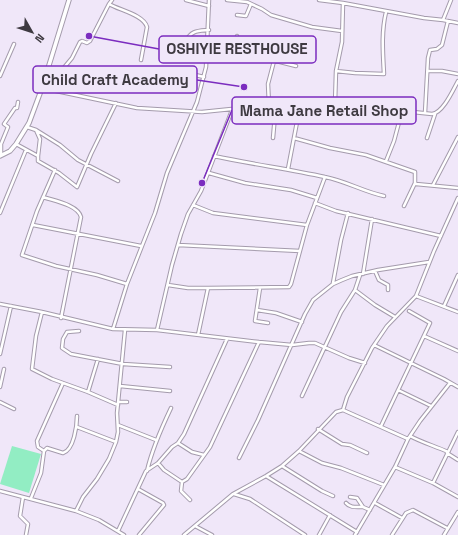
<svg xmlns="http://www.w3.org/2000/svg" width="458" height="535" font-family="'Space Grotesk',sans-serif">
	<rect width="100%" height="100%" fill="#f0e7f9"/>
	<!-- green -->
	<path fill="#92edc3" d="M 12,446 L 41,454 L 29,493 L 0,484 Z"/>
	<g fill="none" stroke-linecap="round" stroke-linejoin="round">
		<!-- minor casing -->
		<g stroke="#a49bac" stroke-width="4.5">
			<path id="minor" d="M 112,0 L 109,4 C 119,10 144,15 147,27 L 141,60
				M 186,0 L 209,6
				M 227,0 L 247,2 L 262,9 L 271,15 L 312,27 L 342,31
				M 319,0 L 343,3 L 424,18 L 443,20 L 458,23
				M 237,15 L 246,16 L 251,4
				M 443,20 L 451,0
				M 185,42 C 192,30 197,31 209,30
				M 208,44 L 296,66
				M 234,50 L 237,36
				M 178,69 L 191,74 L 204,77
				M 336,71 L 355,73 L 384,74 C 383,54 381,33 386,12
				M 428,71 L 442,71 L 458,74
				M 0,76 L 14,44
				M 42,88 L 137,108 L 202,112 L 308,101 L 432,114 C 443,113 453,90 458,81
				M 47,88 L 72,58 L 80,42 L 82,41 L 87,43 L 90,41 L 109,4
				M 335,104 L 336,71 L 342,42 L 343,3
				M 269,105 L 268,84 L 274,61
				M 425,113 L 428,58 L 430,50 L 437,49 L 442,45 L 448,21
				M 27,127 L 36,130 L 40,139 L 38,156
				M 36,130 L 60,145 L 78,160 L 118,181
				M 273,138 L 276,104
				M 294,138 L 330,148 L 366,155 L 415,172 L 415,183 L 416,184 L 458,188
				M 427,138 L 435,114
				M 16,144 L 38,156 L 38,161 L 59,173 L 77,187 L 91,154 L 116,103
				M 1,155 L 1,144 L 8,127 L 4,124 L 15,108 L 17,108 L 18,102
				M 214,156 C 251,164 288,169 325,177 C 346,181 364,192 384,196
				M 386,161 L 394,141 L 402,111
				M 288,169 L 301,101
				M 55,170 L 37,211 L 22,255 L 56,266 L 97,275 L 127,284
				M 209,173 L 245,183 L 291,190 L 317,198
				M 433,185 L 458,137
				M 43,197 C 55,201 78,205 81,217 L 61,318
				M 315,203 L 336,211 L 441,236
				M 193,205 L 213,213 L 307,225
				M 404,206 L 415,183
				M 0,213 L 26,150
				M 33,225 L 141,246
				M 178,245 L 300,251
				M 375,271 L 379,280 L 388,285 L 388,290
				M 363,274 L 372,219
				M 333,283 L 341,240 L 348,213
				M 168,285 L 188,288 L 208,288 L 289,287 L 291,284 L 307,225 L 325,177
				M 260,288 L 255,321 L 268,323
				M 355,290 L 360,275
				M 416,296 L 458,312
				M 0,304 L 42,312 L 113,329 L 157,330 L 259,342 L 292,345 L 309,343 L 315,343 L 349,358 L 365,363
				M 444,306 L 458,275
				M 257,310 L 276,313 L 302,322
				M 42,312 L 36,336 L 32,369 L 52,379 L 88,392 L 118,405
				M 113,329 L 127,284 L 155,213 L 167,173 L 197,102 L 206,67 L 209,0
				M 157,330 L 172,265 L 181,234 L 188,214 L 201,191 L 232,110
				M 79,331 L 67,332 L 63,339 L 62,348 L 71,354 L 123,364 L 170,367
				M 198,335 L 208,288
				M 424,336 L 458,351
				M 374,345 L 444,379 L 458,387
				M 0,354 L 11,306
				M 120,386 L 170,391
				M 0,387 L 4,369
				M 398,390 L 431,406
				M 88,392 L 98,359
				M 302,396 L 341,312 L 355,290 L 375,305 L 395,317
				M 0,402 L 14,409
				M 118,402 L 127,402
				M 343,410 L 347,397 L 372,348 L 387,326 L 416,296 L 434,251 L 458,198
				M 118,425 L 156,440
				M 381,426 L 430,323 L 409,311
				M 77,427 L 116,442
				M 318,429 L 342,444 L 350,445 L 367,453
				M 410,436 C 423,443 435,446 448,452
				M 178,443 L 192,452 L 204,455
				M 44,451 L 38,447 L 37,441 L 63,383
				M 299,451 L 322,463 L 341,468 L 384,485
				M 447,453 L 458,460
				M 239,458 L 258,420 L 305,314 L 313,300 L 333,284 L 342,280 L 352,276 L 378,270 L 429,262
				M 158,463 L 164,470 L 182,482 L 187,479 L 210,447 L 259,342
				M 282,466 L 322,491 L 333,496
				M 395,467 L 433,483 L 458,497
				M 147,471 C 152,449 161,429 171,408
				M 266,476 L 357,532
				M 182,482 L 181,491 L 190,500
				M 433,483 L 458,432
				M 138,489 L 163,503 L 164,505 L 139,535
				M 0,491 L 76,511 L 99,520 L 124,535
				M 234,494 L 250,499 L 305,535
				M 23,497 L 20,516 L 28,524 L 26,535
				M 350,497 L 357,498 L 363,507 L 370,510
				M 31,498 L 41,473 L 44,451 L 47,448 L 63,453 C 74,450 77,425 77,416
				M 346,503 C 350,508 356,507 363,507
				M 375,503 L 402,518
				M 76,511 L 83,497 L 97,479 L 109,459 L 116,442 L 118,432 L 117,413 L 125,330
				M 195,526 L 212,535
				M 118,531 L 146,471 L 158,463 L 172,447 L 178,443 L 184,434 L 227,339
				M 184,535 L 233,494 L 266,476 L 282,466 L 299,451 L 336,412 L 343,410 L 408,439
				M 319,535 L 330,515
				M 355,535 L 395,467 L 408,439 L 420,421 L 450,383
				M 392,535 L 406,513 L 413,510 L 447,528
				M 444,535 L 458,512"/>
		</g>
		<!-- tertiary casing -->
		<g stroke="#a49bac" stroke-width="5.5">
			<path id="tertiary" d="M 0,156 L 10,151 L 16,144 L 29,123 L 42,88 L 69,0"/>
		</g>
		<!-- minor -->
		<use href="#minor" stroke="#fff" stroke-width="2.5"/>
		<!-- tertiary -->
		<use href="#tertiary" stroke="#fff" stroke-width="3.5"/>
	</g>
	<!-- callouts -->
	<path fill="none" stroke="#7b2cbf" stroke-width="1.5" d="M89 36L159 49M244 87L197 80M202 183L232 110"/>
	<g fill="#7b2cbf" stroke="#f0e7f9" stroke-width="1.5">
		<circle cx="89" cy="36" r="4"/>
		<circle cx="244" cy="87" r="4"/>
		<circle cx="202" cy="183" r="4"/>
	</g>
	<g fill="#f0e7f9" stroke="#7b2cbf" stroke-width="1.5">
		<rect x="159" y="36" width="157" height="27" rx="4"/>
		<rect x="33" y="66" width="164" height="27" rx="4"/>
		<rect x="232" y="97" width="184" height="27" rx="4"/>
	</g>
	<g font-size="15" text-anchor="middle" font-weight="bold" fill="#3e3a41">
		<text x="237" y="54">OSHIYIE RESTHOUSE</text>
		<text x="115" y="85">Child Craft Academy</text>
		<text x="324" y="116">Mama Jane Retail Shop</text>
	</g>
	<!-- north arrow -->
	<g transform="translate(32 32) rotate(129)" stroke="#f0e7f9" stroke-width="3" paint-order="stroke">
	<path d="M0-3L7 15L0 10L-7 15Z" fill="#3e3a41"/>
	<text y="-6" font-size="11" font-weight="bold" text-anchor="middle" fill="#3e3a41">N</text>
	</g>
</svg>
